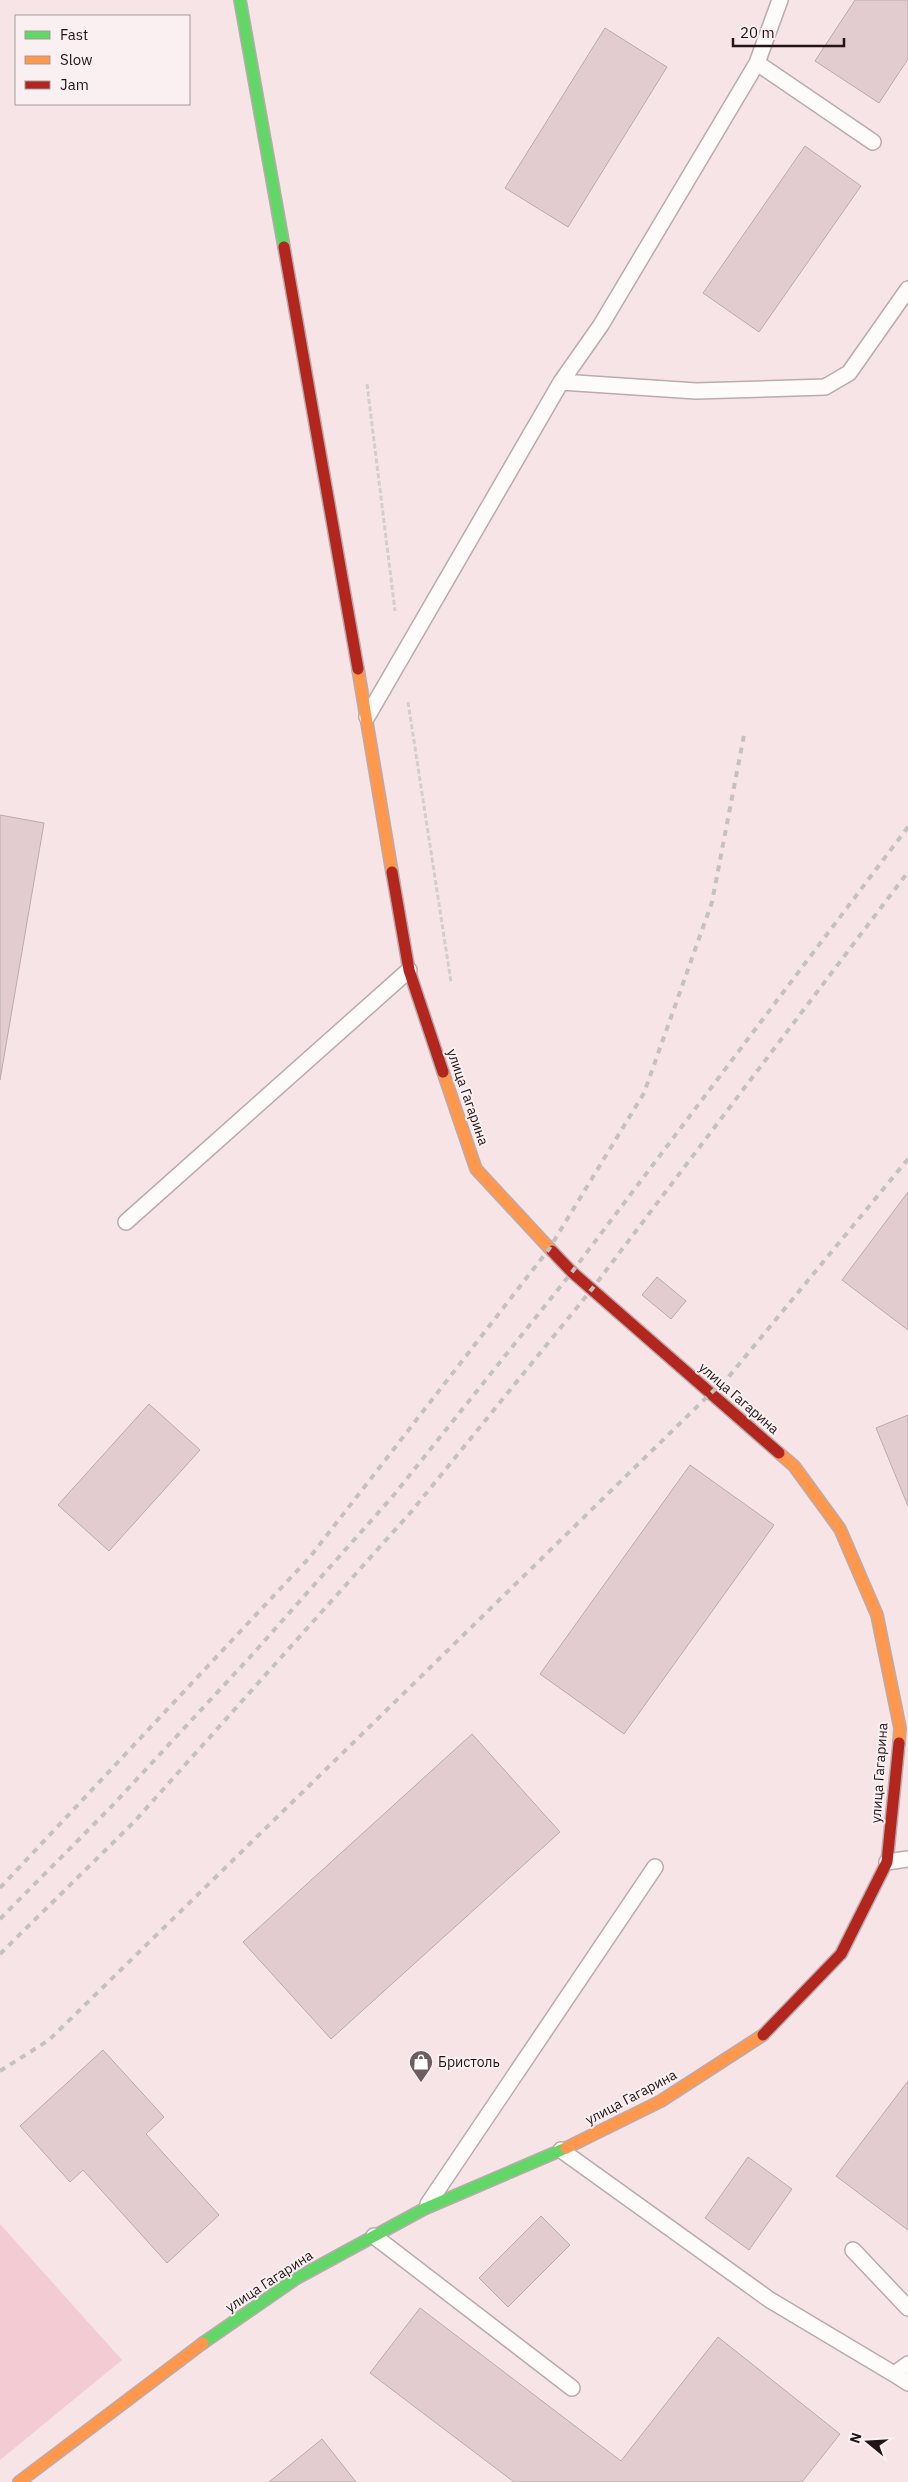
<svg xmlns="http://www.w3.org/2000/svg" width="908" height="2482" font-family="'IBM Plex Sans',sans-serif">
	<rect width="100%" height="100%" fill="#f7e4e7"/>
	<!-- green -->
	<path fill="#f2ccd2" d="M 0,2224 L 122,2360 L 0,2460 Z"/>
	<!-- building -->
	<path fill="#e2ccd0" stroke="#baaaad" d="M 855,0 L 908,0 L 908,59 L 879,103 L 815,61 Z
		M 605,28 L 667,67 L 568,227 L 505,188 Z
		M 805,146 L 861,186 L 759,332 L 703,293 Z
		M 0,815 L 44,823 L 0,1080 Z
		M 908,1192 L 908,1330 L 842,1280 Z
		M 657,1277 L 686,1301 L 671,1319 L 642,1295 Z
		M 149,1404 L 200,1450 L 109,1551 L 58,1505 Z
		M 908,1415 L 908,1506 L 876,1428 Z
		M 690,1465 L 774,1525 L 624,1734 L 540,1674 Z
		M 472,1734 L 560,1832 L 331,2039 L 243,1942 Z
		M 103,2050 L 164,2117 L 146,2134 L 219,2215 L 167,2263 L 83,2170 L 70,2182 L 20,2126 Z
		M 908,2081 L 908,2230 L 836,2176 Z
		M 748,2157 L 792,2189 L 749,2250 L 705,2218 Z
		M 541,2216 L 570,2245 L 508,2307 L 479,2278 Z
		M 420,2308 L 621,2461 L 718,2337 L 840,2434 L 802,2482 L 514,2482 L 370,2373 Z
		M 322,2439 L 356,2482 L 269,2482 Z"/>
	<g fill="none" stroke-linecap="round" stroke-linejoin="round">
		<!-- lane casing -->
		<g stroke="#baabad" stroke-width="18">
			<path id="lane" d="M 757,63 L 873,142
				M 561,382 L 696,391 L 825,387 L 849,373 L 908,289
				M 367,717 L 561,382 L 601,325 L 757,63 L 780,0
				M 126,1222 L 409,970
				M 887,1862 L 908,1859
				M 561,2150 L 770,2300 L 894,2374 L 908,2364
				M 428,2204 L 655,1867
				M 374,2236 L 572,2388
				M 853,2250 L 908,2308
				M 894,2374 L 908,2383"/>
		</g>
		<!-- fast casing -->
		<g stroke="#baabad" stroke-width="14">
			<path id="fast" d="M 240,0 L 284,247
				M 203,2343 L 297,2278 L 424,2209 L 566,2148"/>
		</g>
		<!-- slow casing -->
		<g stroke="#baabad" stroke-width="14">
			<path id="slow" d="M 358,669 L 392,872
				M 443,1072 L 476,1169 L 552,1251
				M 779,1453 L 794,1466 L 840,1529 L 877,1615 L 900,1728 L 899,1743
				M 566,2148 L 661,2101 L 763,2035
				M 19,2482 L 203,2343"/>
		</g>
		<!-- jam casing -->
		<g stroke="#baabad" stroke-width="14">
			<path id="jam" d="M 284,247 L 358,669
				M 392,872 L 409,970 L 443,1072
				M 552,1251 L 572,1272 L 779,1453
				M 763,2035 L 841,1954 L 887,1862 L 899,1743"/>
		</g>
		<!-- path -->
		<path stroke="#d3cdce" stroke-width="3" stroke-dasharray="5 2.5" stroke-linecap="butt" d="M 367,384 L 395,611
			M 408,702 L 451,982"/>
		<!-- lane -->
		<use href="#lane" stroke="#fefbfb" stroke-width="15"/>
		<!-- fast -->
		<use href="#fast" stroke="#63d668" stroke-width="11"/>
		<!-- slow -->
		<use href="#slow" stroke="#ff974d" stroke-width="11"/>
		<!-- jam -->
		<use href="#jam" stroke="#b3261e" stroke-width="11"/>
		<!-- rail -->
		<path stroke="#c5c0c1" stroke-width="4" stroke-dasharray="6 6" stroke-linecap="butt" d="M 0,1888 L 310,1557 L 549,1249 L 644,1093 L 712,902 L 744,735
			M 0,1919 L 111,1807 L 251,1656 L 393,1496 L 572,1272 L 908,827
			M 0,1954 L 134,1822 L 411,1512 L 592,1289 L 908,872
			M 0,2071 L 49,2040 L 711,1393 L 726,1380 L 908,1159"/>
	</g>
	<!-- icons -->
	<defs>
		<g id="shop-pin" transform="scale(1.25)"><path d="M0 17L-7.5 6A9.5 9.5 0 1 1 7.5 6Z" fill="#6d5d60" stroke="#faf0f2"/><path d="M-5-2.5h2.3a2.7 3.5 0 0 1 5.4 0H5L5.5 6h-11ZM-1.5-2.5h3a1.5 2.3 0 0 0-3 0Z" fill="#fff"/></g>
	</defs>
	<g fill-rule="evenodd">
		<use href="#shop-pin" x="421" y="2062"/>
	</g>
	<g text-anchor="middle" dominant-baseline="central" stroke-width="4" stroke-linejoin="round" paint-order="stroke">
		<!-- street labels -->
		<g font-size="14" fill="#221417" stroke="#faf0f2">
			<text transform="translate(468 1097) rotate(71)">улица Гагарина</text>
			<text transform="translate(739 1398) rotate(41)">улица Гагарина</text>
			<text transform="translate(879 1773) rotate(-86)">улица Гагарина</text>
			<text transform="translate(631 2097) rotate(-28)">улица Гагарина</text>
			<text transform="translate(269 2281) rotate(-33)">улица Гагарина</text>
		</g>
		<!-- poi labels -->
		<g font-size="14" fill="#221417" stroke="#faf0f2" text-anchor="start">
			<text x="438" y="2062">Бристоль</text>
		</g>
	</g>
	<!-- legend -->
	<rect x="15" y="15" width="175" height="90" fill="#faf0f2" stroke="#a4989a"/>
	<rect x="25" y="31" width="25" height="8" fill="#63d668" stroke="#a4989a"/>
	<text x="60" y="40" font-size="15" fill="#221417">Fast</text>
	<rect x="25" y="56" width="25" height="8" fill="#ff974d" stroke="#a4989a"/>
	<text x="60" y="65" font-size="15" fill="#221417">Slow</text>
	<rect x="25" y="81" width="25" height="8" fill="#b3261e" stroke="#a4989a"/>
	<text x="60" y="90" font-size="15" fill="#221417">Jam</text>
	<!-- north arrow -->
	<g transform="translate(868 2442) rotate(288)" stroke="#faf0f2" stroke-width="4" paint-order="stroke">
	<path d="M0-4L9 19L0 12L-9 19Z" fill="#221417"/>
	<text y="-8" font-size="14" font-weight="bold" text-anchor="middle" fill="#221417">N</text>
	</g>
	<!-- scale -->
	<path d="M733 38v8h111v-8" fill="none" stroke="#221417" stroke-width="2.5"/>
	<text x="740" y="38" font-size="15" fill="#221417" stroke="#faf0f2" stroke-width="4" paint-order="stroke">20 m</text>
</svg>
